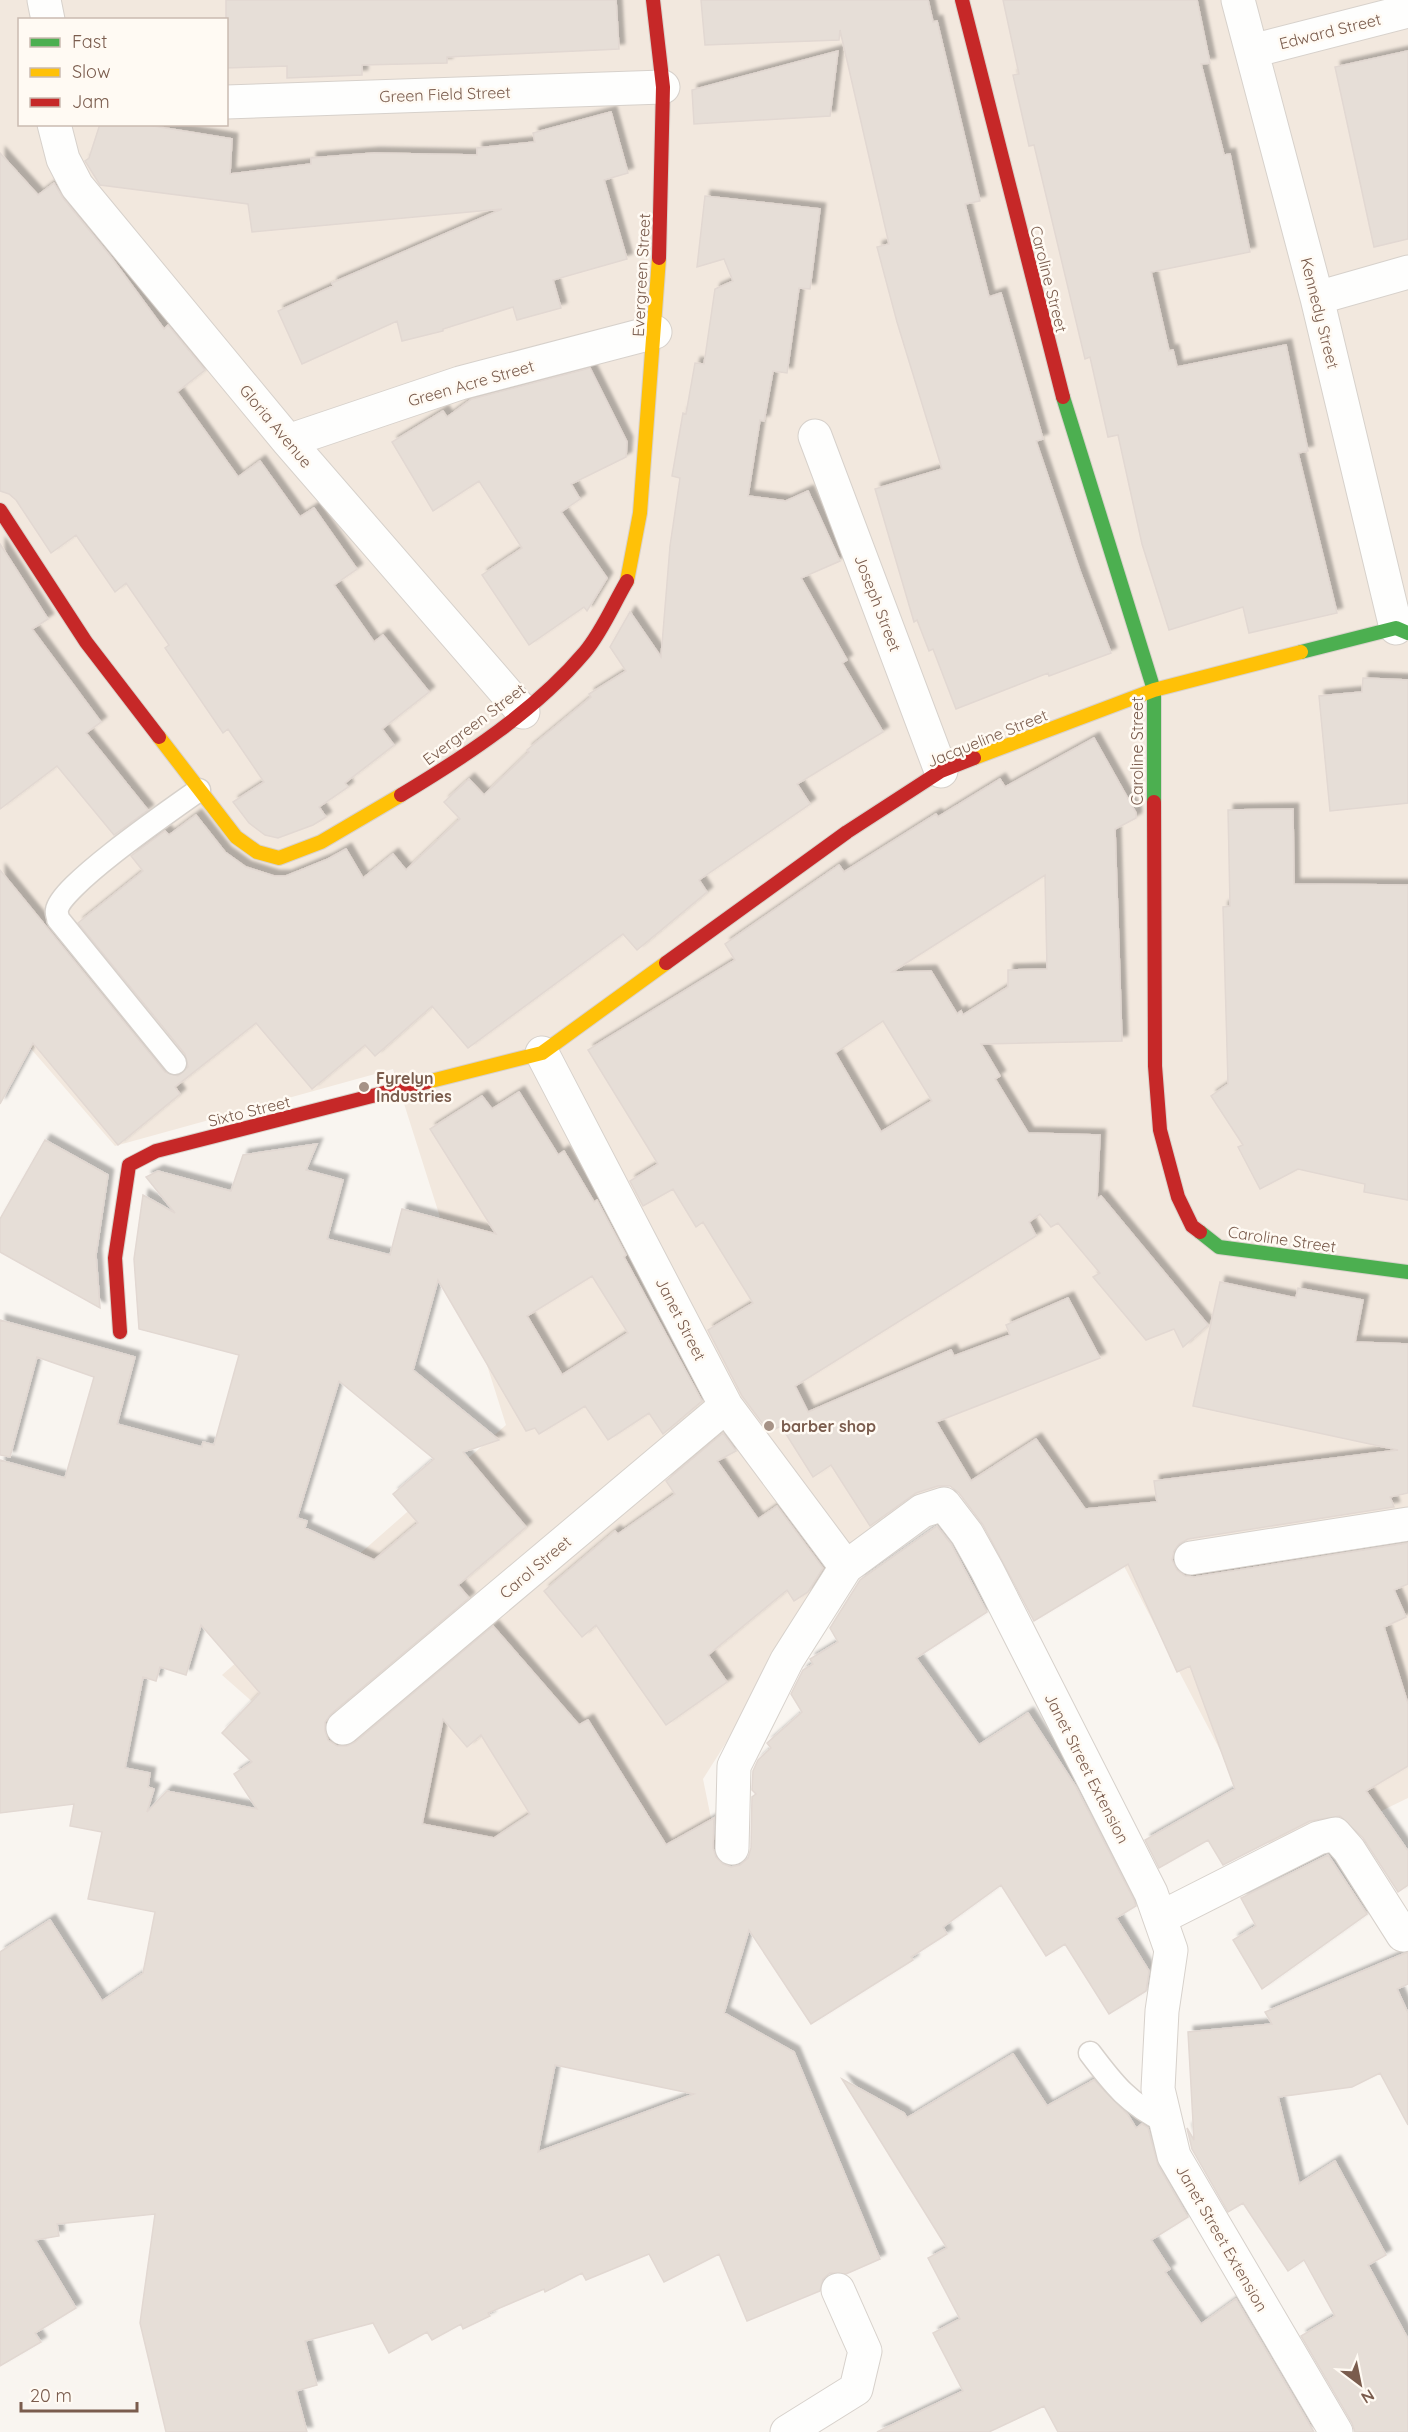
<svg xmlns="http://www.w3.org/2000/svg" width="1408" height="2432" font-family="Quicksand,sans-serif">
	<defs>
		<filter id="shadow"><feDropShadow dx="5.5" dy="-5.5" stdDeviation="1.5" flood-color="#0004"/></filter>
	</defs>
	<rect width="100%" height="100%" fill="#f9f5f0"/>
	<!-- residential -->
	<path fill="#f2e8de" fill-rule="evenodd" d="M 0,0 L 1408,0 L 1408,1798 L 1278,1861 L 1102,1524 L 1010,1575 L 956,1479 L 851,1546 L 703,1779 L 735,1936 L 302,1859 L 318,1760 L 222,1675 L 506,1425 L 393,1069 L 115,1146 L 0,1013 ZM 20,20 L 226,20 L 226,124 L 20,124 Z"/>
	<!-- building -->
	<path fill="#e6ded7" stroke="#e2d8d2" stroke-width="1.5" fill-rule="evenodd" filter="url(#shadow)" d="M 226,0 L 616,0 L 619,49 L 447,57 L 447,63 L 362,65 L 362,75 L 287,78 L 287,66 L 226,68 Z
		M 701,0 L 928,0 L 933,22 L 937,21 L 980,201 L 965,204 L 989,297 L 1001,293 L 1043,439 L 1036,441 L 1080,571 L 1111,653 L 1049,676 L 1048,673 L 956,709 L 933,649 L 929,651 L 917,620 L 914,622 L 875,489 L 942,469 L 897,322 L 877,247 L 889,244 L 840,30 L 839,40 L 705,45 Z
		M 1003,0 L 1197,0 L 1210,63 L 1201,64 L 1224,155 L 1230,154 L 1250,252 L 1151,272 L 1169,351 L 1173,350 L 1177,367 L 1286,345 L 1308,451 L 1298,453 L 1337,613 L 1249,633 L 1243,607 L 1169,630 L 1142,544 L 1118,435 L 1108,437 L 1090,357 L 1085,359 L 1034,145 L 1029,146 L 1013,75 L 1019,74 Z
		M 838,51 L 830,116 L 694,124 L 692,90 Z
		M 1408,51 L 1408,239 L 1374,247 L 1335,67 Z
		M 611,112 L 628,173 L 604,180 L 627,259 L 553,280 L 561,308 L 517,320 L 513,307 L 443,329 L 443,331 L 402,341 L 397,321 L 302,364 L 278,311 L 333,286 L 332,283 L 502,209 L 252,232 L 248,204 L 100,185 L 85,161 L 89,158 L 100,124 L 141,124 L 232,139 L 230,174 L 311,164 L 311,158 L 374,153 L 477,155 L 477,148 L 535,142 L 533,133 Z
		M 0,153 L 38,195 L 54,183 L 63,198 L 111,257 L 164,329 L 168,325 L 205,370 L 177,392 L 238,477 L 260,461 L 300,517 L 314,508 L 357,569 L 334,585 L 374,642 L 383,635 L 429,692 L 382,729 L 394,745 L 345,783 L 348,787 L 319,807 L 326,817 L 313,825 L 278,838 L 265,835 L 249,823 L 233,802 L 264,782 L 228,729 L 223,733 L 165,648 L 169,645 L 126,583 L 115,592 L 76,535 L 51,553 L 16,500 L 9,494 L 0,491 Z
		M 705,196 L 820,209 L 810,289 L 799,288 L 787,373 L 773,371 L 764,421 L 760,420 L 748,496 L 786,501 L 808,491 L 840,561 L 801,578 L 847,660 L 842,663 L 883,732 L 797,784 L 810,804 L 699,880 L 707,892 L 637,950 L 623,934 L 468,1048 L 432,1006 L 375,1056 L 365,1045 L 312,1089 L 256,1023 L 175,1087 L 180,1094 L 118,1145 L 33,1043 L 0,1104 L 0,870 L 165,1072 L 178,1076 L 188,1067 L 185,1054 L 78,923 L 143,871 L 131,856 L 165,831 L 169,835 L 196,815 L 225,852 L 246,867 L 274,876 L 286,876 L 328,859 L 346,849 L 363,878 L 393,854 L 406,870 L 460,819 L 444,802 L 469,779 L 484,795 L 529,752 L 527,750 L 591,697 L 589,694 L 626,671 L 610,647 L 630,612 L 661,657 L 670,546 L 680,478 L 672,476 L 683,413 L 686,414 L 695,363 L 704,364 L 715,289 L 733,281 L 724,259 L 697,267 Z
		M 590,368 L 627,442 L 626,457 L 571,484 L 580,499 L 561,512 L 607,578 L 587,611 L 584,607 L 529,645 L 482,575 L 522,548 L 479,481 L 433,511 L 392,442 L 443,411 L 447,417 L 472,399 Z
		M 0,544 L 48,619 L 32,629 L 101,722 L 86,733 L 148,810 L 114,835 L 57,766 L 0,809 Z
		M 1363,678 L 1408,680 L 1408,803 L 1330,811 L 1319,696 L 1362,692 Z
		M 1094,738 L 1136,813 L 1136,818 L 1115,829 L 1122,1041 L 981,1044 L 1000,1076 L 995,1079 L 1028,1133 L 1100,1135 L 1097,1199 L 1101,1196 L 1208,1325 L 1183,1347 L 1174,1329 L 1146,1340 L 1093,1277 L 1100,1273 L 1058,1223 L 1051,1227 L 1040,1214 L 1029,1222 L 1036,1236 L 795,1386 L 808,1412 L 951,1350 L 954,1356 L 1010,1335 L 1006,1325 L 1068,1298 L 1100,1358 L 936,1422 L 971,1481 L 1036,1439 L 1085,1509 L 1157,1502 L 1154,1481 L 1398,1450 L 1193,1406 L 1220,1282 L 1296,1298 L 1298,1288 L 1363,1300 L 1355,1342 L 1408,1344 L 1408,1493 L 1390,1497 L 1394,1507 L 1188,1539 L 1179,1544 L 1174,1551 L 1172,1560 L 1177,1570 L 1185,1576 L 1194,1577 L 1408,1543 L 1408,1584 L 1394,1590 L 1406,1617 L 1384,1627 L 1408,1704 L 1408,1766 L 1366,1791 L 1408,1851 L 1408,1885 L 1398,1892 L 1363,1838 L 1340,1816 L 1310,1821 L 1223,1865 L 1208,1840 L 1159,1868 L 1145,1840 L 1235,1789 L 1190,1666 L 1177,1672 L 1128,1564 L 1034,1621 L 983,1525 L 959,1493 L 950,1486 L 938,1486 L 916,1493 L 870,1526 L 831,1465 L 813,1477 L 781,1426 L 769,1432 L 742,1396 L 708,1330 L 753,1303 L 703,1222 L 696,1227 L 673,1189 L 643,1206 L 630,1181 L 658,1164 L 588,1050 L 735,960 L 725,944 L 839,865 L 844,872 L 936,814 L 938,817 L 1000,779 L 1005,787 ZM 1045,875 L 1047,969 L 1008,970 L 1008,987 L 963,1015 L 961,1011 L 957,1014 L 931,971 L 892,972 ZM 883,1021 L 932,1101 L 881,1132 L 835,1053 Z
		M 1293,809 L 1294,884 L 1408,885 L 1408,1200 L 1364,1192 L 1365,1184 L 1298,1169 L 1260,1189 L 1238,1147 L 1243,1145 L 1211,1096 L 1228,1084 L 1223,907 L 1230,906 L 1228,810 Z
		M 519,1092 L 558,1155 L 564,1151 L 594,1202 L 597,1200 L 626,1255 L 624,1257 L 702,1401 L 663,1434 L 649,1413 L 608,1440 L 585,1406 L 539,1434 L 535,1428 L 526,1431 L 438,1280 L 413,1370 L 499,1440 L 463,1452 L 526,1527 L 458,1585 L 469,1598 L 331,1714 L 325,1722 L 325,1731 L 328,1740 L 337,1746 L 347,1746 L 355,1742 L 493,1626 L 579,1725 L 588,1720 L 666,1845 L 714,1818 L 713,1848 L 716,1857 L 723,1864 L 731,1867 L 740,1865 L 748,1858 L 751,1848 L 752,1797 L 756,1794 L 752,1790 L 753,1771 L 758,1760 L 771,1748 L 767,1743 L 802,1712 L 791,1694 L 803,1670 L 813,1664 L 810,1659 L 838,1642 L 830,1628 L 860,1580 L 937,1526 L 951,1544 L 987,1612 L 916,1658 L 979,1745 L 1028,1713 L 1076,1787 L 1134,1900 L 1136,1906 L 1116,1918 L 1149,1971 L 1146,1991 L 1109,2014 L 1065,1944 L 1046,1956 L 1001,1885 L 943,1927 L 947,1934 L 911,1957 L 913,1960 L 811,2024 L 749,1930 L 724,2013 L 794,2052 L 880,2259 L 846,2274 L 830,2273 L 823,2279 L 820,2291 L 747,2321 L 719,2254 L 664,2282 L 649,2254 L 586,2280 L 582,2273 L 545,2292 L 544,2289 L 488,2313 L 490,2316 L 463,2329 L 461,2324 L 432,2340 L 427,2332 L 389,2353 L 373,2323 L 305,2341 L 317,2385 L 296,2391 L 307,2432 L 166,2432 L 140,2323 L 155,2214 L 57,2224 L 59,2236 L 35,2240 L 76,2308 L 35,2333 L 41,2342 L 0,2366 L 0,1952 L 50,1920 L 102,2001 L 143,1973 L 155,1912 L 88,1899 L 102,1832 L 70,1826 L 74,1804 L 0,1813 L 0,1460 L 65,1478 L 94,1377 L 37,1357 L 10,1457 L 0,1455 L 0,1320 L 135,1357 L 117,1424 L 202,1447 L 203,1442 L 214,1445 L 239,1355 L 139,1329 L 134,1259 L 143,1195 L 175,1213 L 146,1177 L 158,1171 L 231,1191 L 243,1155 L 317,1144 L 306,1170 L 343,1180 L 327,1239 L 390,1255 L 402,1209 L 496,1234 L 430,1129 L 482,1096 L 492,1109 ZM 592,1276 L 628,1333 L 562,1375 L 527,1316 ZM 339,1381 L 434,1459 L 393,1494 L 418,1523 L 374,1560 L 305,1528 L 307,1521 L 297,1518 ZM 201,1625 L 260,1693 L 222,1733 L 252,1762 L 234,1774 L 257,1809 L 167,1791 L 147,1812 L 154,1789 L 148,1787 L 150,1773 L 125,1768 L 143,1677 L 156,1681 L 160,1667 L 186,1675 ZM 443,1719 L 467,1747 L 481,1735 L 530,1814 L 494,1838 L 422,1824 ZM 555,2065 L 694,2094 L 538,2152 Z
		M 45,1140 L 108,1175 L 96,1255 L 100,1308 L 0,1252 L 0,1219 Z
		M 723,1433 L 736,1451 L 717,1461 L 758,1519 L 777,1506 L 823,1568 L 808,1592 L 794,1601 L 787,1590 L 708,1655 L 727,1682 L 666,1725 L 596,1625 L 582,1637 L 544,1591 L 615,1531 L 618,1534 L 675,1494 L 666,1481 Z
		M 1328,1855 L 1367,1914 L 1262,1989 L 1233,1940 L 1256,1926 L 1241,1898 Z
		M 1408,1952 L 1408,1984 L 1397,1989 L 1408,2013 L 1408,2125 L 1380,2073 L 1352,2087 L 1278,2097 L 1299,2184 L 1335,2161 L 1386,2255 L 1368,2265 L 1408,2339 L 1408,2432 L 1355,2432 L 1352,2423 L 1301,2336 L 1335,2316 L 1304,2260 L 1288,2271 L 1243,2203 L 1228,2212 L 1192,2149 L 1187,2128 L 1194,2140 L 1188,2032 L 1272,2024 L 1265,2012 Z
		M 1013,2054 L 1047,2106 L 1094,2080 L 1128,2115 L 1136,2128 L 1142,2124 L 1148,2128 L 1158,2165 L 1188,2217 L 1151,2240 L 1170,2269 L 1165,2272 L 1201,2324 L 1236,2299 L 1314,2432 L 1058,2432 L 1044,2406 L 989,2432 L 877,2432 L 963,2391 L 933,2333 L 960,2319 L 928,2258 L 947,2248 L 842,2079 L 904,2113 L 907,2118 Z"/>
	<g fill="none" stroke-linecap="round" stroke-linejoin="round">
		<!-- lane casing -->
		<g stroke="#d7d1cb" stroke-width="25">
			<path id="lane" d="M 175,1063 L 58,919 C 58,916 56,913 57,910 C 60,886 175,807 199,790
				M 1090,2053 C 1114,2085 1129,2104 1166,2122"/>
		</g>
		<!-- street casing -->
		<g stroke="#d7d1cb" stroke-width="35">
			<path id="street" d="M 44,0 L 48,20
				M 1238,0 L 1317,298 L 1396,628
				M 1252,51 L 1408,11
				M 226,102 L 663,87
				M 54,124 L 63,159 L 77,186 L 288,441 L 523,712
				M 1317,298 L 1408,272
				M 815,436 L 941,771
				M 288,441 L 460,383 L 655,332
				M 542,1053 L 726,1406 L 846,1567
				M 1191,1558 L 1408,1524
				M 343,1728 L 726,1406
				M 732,1848 L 734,1766 L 787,1660 L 846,1567 L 922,1511 L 944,1504 L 967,1534 L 987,1570 L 1151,1893 L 1171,1950 L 1162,2011 L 1158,2089 L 1174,2156 L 1336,2432
				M 1160,1918 L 1318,1838 L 1335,1834 L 1349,1850 L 1403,1935
				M 787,2432 L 856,2389 L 865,2351 L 838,2290"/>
		</g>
		<!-- fast casing -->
		<g stroke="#d9d2cb" stroke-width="16">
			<path id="fast" d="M 1063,397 L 1154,690 L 1154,802
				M 1301,652 L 1396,628 L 1408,633
				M 1200,1232 L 1219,1247 L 1408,1272"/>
		</g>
		<!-- slow casing -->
		<g stroke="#d9d2cb" stroke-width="16">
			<path id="slow" d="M 627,581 L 640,513 L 659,258
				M 159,737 L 236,837 L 257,852 L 279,858 L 321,842 L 401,795
				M 974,758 L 1154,690 L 1301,652
				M 427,1082 L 542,1053 L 666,963"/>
		</g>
		<!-- jam casing -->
		<g stroke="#d9d2cb" stroke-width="16">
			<path id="jam" d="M 653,0 L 663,87 L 659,258
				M 962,0 L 1063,397
				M 0,510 L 86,642 L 159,737
				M 401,795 C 466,756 535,711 585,652 C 602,632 614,603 627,581
				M 1154,802 L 1155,1066 L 1160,1130 L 1178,1197 L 1192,1226 L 1200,1232
				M 666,963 L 847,832 L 941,771 L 974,758
				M 120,1332 L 115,1258 L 129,1165 L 156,1151 L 427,1082"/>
		</g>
		<!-- lane -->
		<use href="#lane" stroke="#fefefd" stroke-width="22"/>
		<!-- street -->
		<use href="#street" stroke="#fefefd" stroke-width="33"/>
		<!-- fast -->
		<use href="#fast" stroke="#4caf50" stroke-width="14"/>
		<!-- slow -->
		<use href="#slow" stroke="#ffc107" stroke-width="14"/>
		<!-- jam -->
		<use href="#jam" stroke="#c62828" stroke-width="14"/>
	</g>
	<!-- markers -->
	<g fill="#a69286" stroke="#fffaf3" stroke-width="2">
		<circle cx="364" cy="1087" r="6"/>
		<circle cx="769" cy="1426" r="6"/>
	</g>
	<g text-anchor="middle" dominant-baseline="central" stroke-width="5" stroke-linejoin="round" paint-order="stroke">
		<!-- street labels -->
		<g font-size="16" fill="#7a5c4d" stroke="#fffaf3">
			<text transform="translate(1330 31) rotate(-14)">Edward Street</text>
			<text transform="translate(445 94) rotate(-2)">Green Field Street</text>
			<text transform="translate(641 275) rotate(-87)">Evergreen Street</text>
			<text transform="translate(1049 279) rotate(76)">Caroline Street</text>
			<text transform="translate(1320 313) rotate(76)">Kennedy Street</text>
			<text transform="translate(471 383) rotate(-16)">Green Acre Street</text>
			<text transform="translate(276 426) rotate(50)">Gloria Avenue</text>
			<text transform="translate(878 603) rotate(69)">Joseph Street</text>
			<text transform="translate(474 724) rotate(-37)">Evergreen Street</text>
			<text transform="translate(987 738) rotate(-22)">Jacqueline Street</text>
			<text transform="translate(1137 751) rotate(-90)">Caroline Street</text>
			<text transform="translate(249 1111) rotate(-14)">Sixto Street</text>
			<text transform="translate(1282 1239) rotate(8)">Caroline Street</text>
			<text transform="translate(681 1319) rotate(63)">Janet Street</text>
			<text transform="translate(535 1567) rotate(-40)">Carol Street</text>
			<text transform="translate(1087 1768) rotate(63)">Janet Street Extension</text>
			<text transform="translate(1222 2238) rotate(60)">Janet Street Extension</text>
		</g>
		<!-- poi labels -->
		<g font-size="16" font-weight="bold" fill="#7a5c4d" stroke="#fffaf3" text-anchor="start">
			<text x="376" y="1078">Fyrelyn<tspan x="376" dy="18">Industries</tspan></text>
			<text x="781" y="1426">barber shop</text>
		</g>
	</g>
	<!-- legend -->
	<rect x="18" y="18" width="210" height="108" fill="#fffaf3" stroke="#cabbb1" stroke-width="1.5"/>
	<rect x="30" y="38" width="30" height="9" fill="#4caf50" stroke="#cabbb1" stroke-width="1.5"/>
	<text x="72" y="48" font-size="18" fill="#7a5c4d">Fast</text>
	<rect x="30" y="68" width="30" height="9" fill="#ffc107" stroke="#cabbb1" stroke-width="1.5"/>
	<text x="72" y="78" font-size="18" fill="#7a5c4d">Slow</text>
	<rect x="30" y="98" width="30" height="9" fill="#c62828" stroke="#cabbb1" stroke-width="1.5"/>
	<text x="72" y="108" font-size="18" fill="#7a5c4d">Jam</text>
	<!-- north arrow -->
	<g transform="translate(1360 2384) rotate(148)" stroke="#fffaf3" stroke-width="4.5" paint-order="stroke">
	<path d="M0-4.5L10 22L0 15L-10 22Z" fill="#7a5c4d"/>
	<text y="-9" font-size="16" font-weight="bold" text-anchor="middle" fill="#7a5c4d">N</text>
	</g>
	<!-- scale -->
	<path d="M21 2402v9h116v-9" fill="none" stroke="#7a5c4d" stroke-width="3"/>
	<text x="30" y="2402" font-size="18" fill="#7a5c4d" stroke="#fffaf3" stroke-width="4.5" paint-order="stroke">20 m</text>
</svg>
